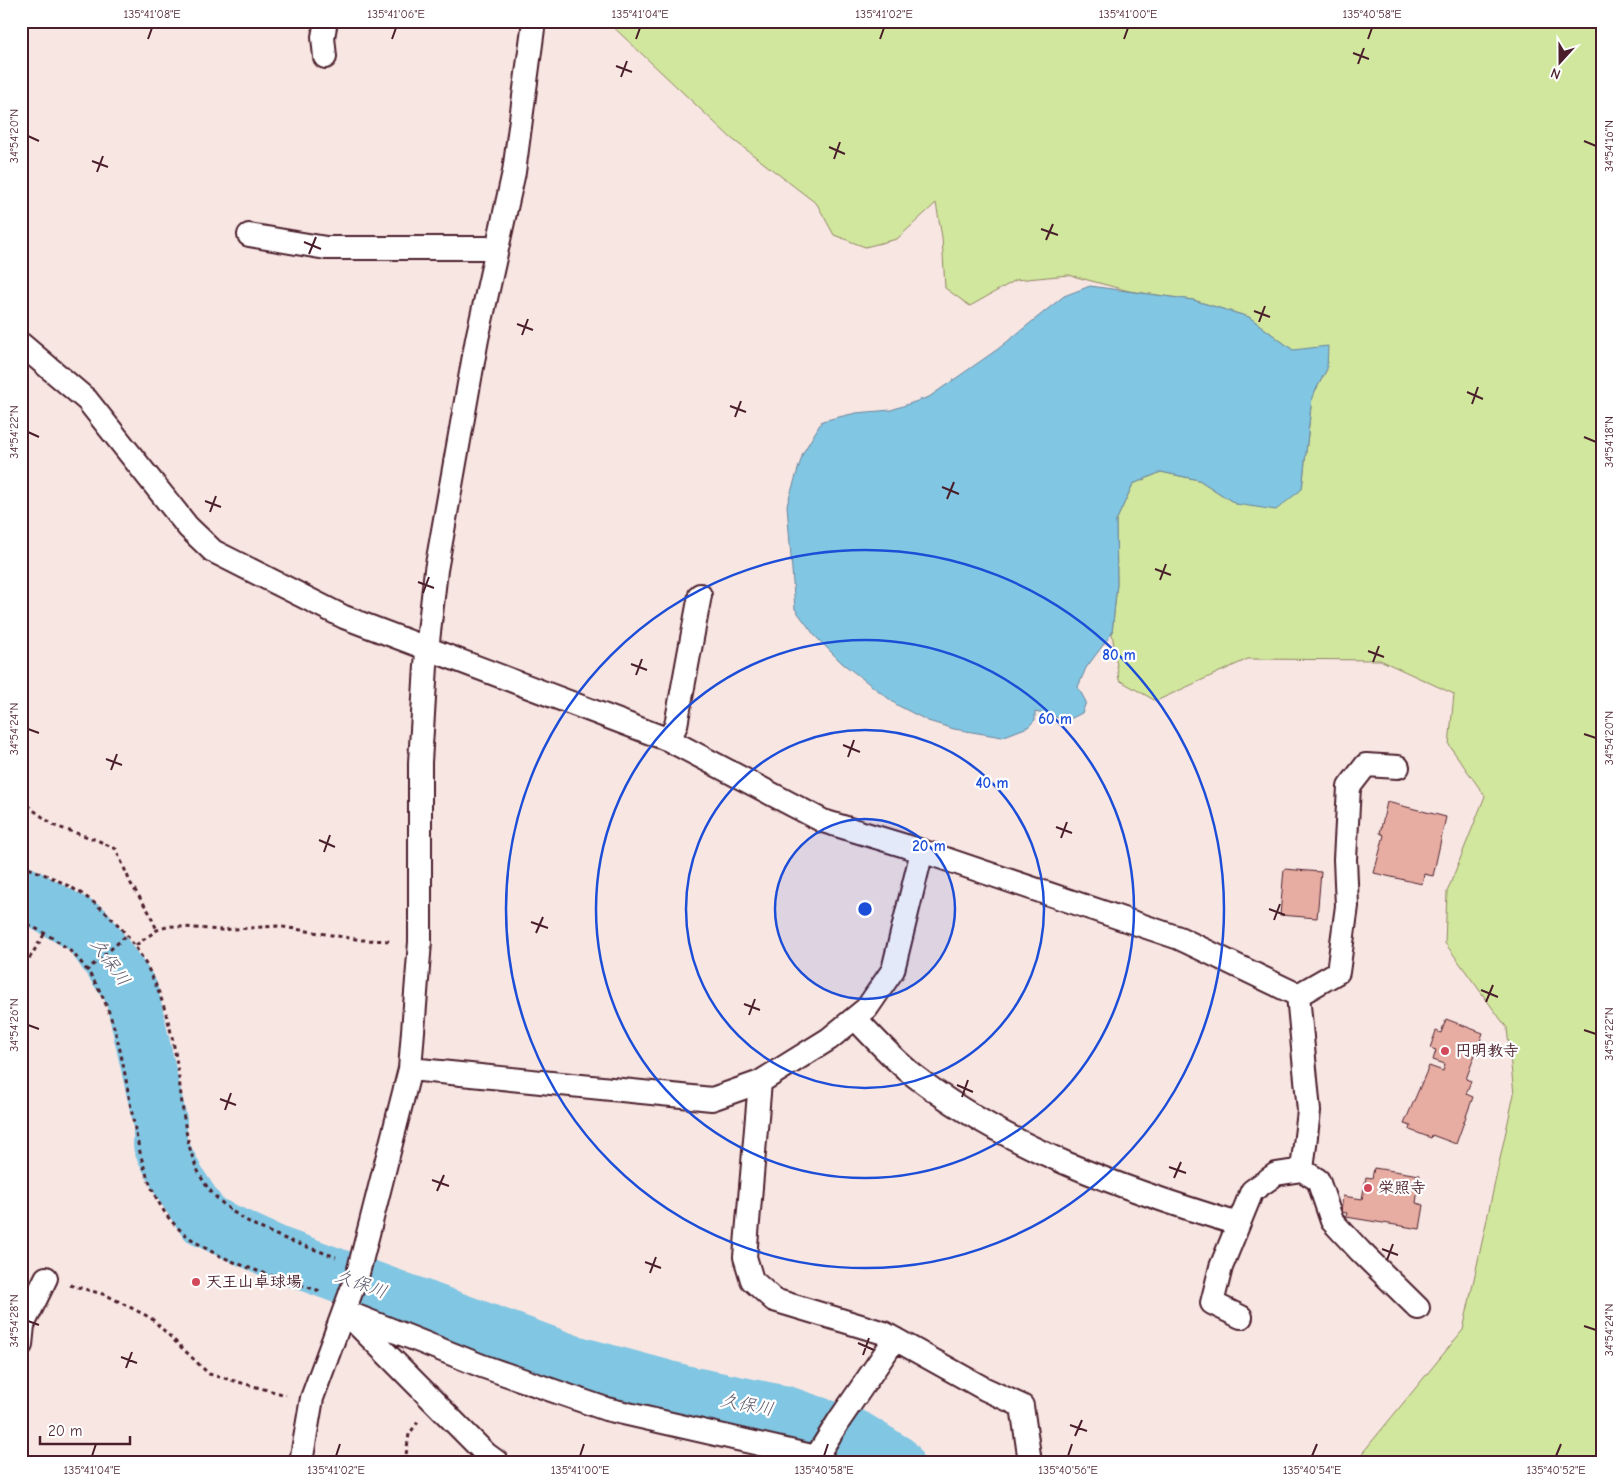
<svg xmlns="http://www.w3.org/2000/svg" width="1623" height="1483" font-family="'Comic Neue','Klee One',sans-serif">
	<rect width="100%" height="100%" fill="#f8e6e3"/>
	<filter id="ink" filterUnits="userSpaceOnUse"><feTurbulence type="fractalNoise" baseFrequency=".02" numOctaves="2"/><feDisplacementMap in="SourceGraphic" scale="10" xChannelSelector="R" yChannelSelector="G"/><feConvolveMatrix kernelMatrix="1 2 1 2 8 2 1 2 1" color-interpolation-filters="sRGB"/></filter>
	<g filter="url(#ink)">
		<!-- green -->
		<path fill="#d1e79d" stroke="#8e8364" d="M 607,21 L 1602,21 L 1602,1462 L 1355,1462 L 1463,1330 L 1514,1094 L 1507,1028 L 1445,943 L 1447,892 L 1485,796 L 1449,745 L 1454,694 L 1380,660 L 1248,659 L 1156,701 L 1119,680 L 1112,633 L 1117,584 L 1116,521 L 1133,484 L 1161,472 L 1199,480 L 1236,504 L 1302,489 L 1312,397 L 1327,369 L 1293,350 L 1249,317 L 1193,300 L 1129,291 L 1069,275 L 1016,280 L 970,306 L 945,288 L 942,237 L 936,203 L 897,239 L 865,247 L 834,235 L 817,204 L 731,138 Z"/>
		<!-- water -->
		<path fill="#81c6e2" stroke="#6b8399" d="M 1090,286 L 1193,300 L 1249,317 L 1293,350 L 1328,346 L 1327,369 L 1312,397 L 1302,489 L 1276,510 L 1236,504 L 1199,480 L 1161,472 L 1133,484 L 1116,521 L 1117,584 L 1112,633 L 1086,668 L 1078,687 L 1086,702 L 1082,713 L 1068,720 L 1035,712 L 1035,720 L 1028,727 L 1002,737 L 954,729 L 928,721 L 897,705 L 842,663 L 815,636 L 795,609 L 787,505 L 803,453 L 822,421 L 856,413 L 891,410 L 929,397 L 998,349 L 1064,296 Z"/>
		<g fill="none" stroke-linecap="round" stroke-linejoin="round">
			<!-- river -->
			<path stroke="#81c6e2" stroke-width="54" d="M 21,892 L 87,929 L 131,991 L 160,1121 L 160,1145 L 179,1182 L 204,1220 L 276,1253 L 570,1361 L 688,1393 L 786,1413 L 854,1436 L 896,1462"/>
		</g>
		<!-- building -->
		<path fill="#e7ada3" stroke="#4a1f2b" d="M 1387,802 L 1446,817 L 1433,876 L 1424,874 L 1422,884 L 1374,873 L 1384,835 L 1380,833 Z
			M 1284,869 L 1321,872 L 1317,918 L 1280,915 Z
			M 1446,1019 L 1483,1033 L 1466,1079 L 1471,1081 L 1466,1094 L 1473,1097 L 1456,1144 L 1432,1135 L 1431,1138 L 1410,1130 L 1411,1126 L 1404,1124 L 1429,1066 L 1443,1071 L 1445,1064 L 1433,1060 L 1436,1050 L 1430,1048 L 1436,1031 L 1441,1033 Z
			M 1374,1168 L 1420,1175 L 1416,1203 L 1424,1205 L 1420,1229 L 1346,1217 L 1347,1213 L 1341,1212 L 1343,1196 L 1362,1199 L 1366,1177 L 1372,1178 Z"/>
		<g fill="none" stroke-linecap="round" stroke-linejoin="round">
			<!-- street casing -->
			<g stroke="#4a1f2b" stroke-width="26">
				<path id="street" d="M 325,57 L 323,37 L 326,21
					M 249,235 L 326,248 L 497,248
					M 21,344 L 87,400 L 188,527 L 213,551 L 344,617 L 669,740 L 823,821 L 922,851 L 1179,938 L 1298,995 L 1309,1111 L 1302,1170
					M 669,740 L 676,725 L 700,595
					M 1298,995 L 1338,972 L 1347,906 L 1345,859 L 1349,787 L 1366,765 L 1398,767
					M 855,1018 C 873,1037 891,1057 912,1074 C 1008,1149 1123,1189 1238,1224
					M 410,1069 L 712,1099 L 760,1082 L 829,1039 L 867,1008 L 893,970 L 922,851
					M 760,1082 L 745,1257 L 752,1280 L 774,1300 L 884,1333 L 985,1389 L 1022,1406 L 1030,1462
					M 344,1311 L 482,1366 L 606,1409 L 816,1457 L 825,1462
					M 350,1317 L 486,1454 L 497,1462
					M 1241,1317 L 1212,1303 L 1221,1267 L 1252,1191 L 1276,1174 L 1302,1170 L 1318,1180 L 1332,1221 L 1360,1251 L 1418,1308
					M 21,1345 L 23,1325 L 46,1278
					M 301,1462 L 312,1398 L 358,1273 L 410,1069 L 420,942 L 420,762 L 427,650 L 436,570 L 477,339 L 514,172 L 534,21
					M 813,1462 L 840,1419 L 895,1339"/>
			</g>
			<!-- path -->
			<path stroke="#4a1f2b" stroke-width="3" stroke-dasharray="4 4" stroke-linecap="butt" d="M 21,801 L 55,826 L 97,840 L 116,849 L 131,884 L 149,912 L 157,930
				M 21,866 C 126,898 167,977 179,1079 C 184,1117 186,1164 213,1194 C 244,1228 294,1242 336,1257
				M 21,921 C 41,931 63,942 78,959 C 119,1005 123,1071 135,1129 C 141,1160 149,1191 168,1217 C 202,1260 273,1275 323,1292
				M 136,945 L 157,930 L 170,926 L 221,930 L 277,926 L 362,940 L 393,941
				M 86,971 L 127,935
				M 21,972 L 45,933
				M 70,1285 L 106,1295 L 151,1318 L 209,1374 L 286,1395
				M 405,1462 L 409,1434 L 418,1422"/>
			<!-- street -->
			<use href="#street" stroke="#fff" stroke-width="22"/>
		</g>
	</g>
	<!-- ticks -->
	<path fill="none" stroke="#4a1f2b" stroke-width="2" d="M 148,39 L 152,28M 392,39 L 396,28M 636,39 L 640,28M 880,39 L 884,28M 1124,39 L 1128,28M 1368,39 L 1372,28M 1353,53 L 1369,59M 1358,64 L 1364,48M 616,66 L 632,72M 621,77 L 627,61M 28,136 L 39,141M 1584,141 L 1596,146M 829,147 L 845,154M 834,159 L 840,142M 92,161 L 108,167M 97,172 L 103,156M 1041,229 L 1058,235M 1046,240 L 1053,224M 304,242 L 321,249M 309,254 L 316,237M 1254,311 L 1270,317M 1259,322 L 1265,306M 517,324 L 533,330M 522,335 L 528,319M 1467,392 L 1483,399M 1472,404 L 1478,387M 730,406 L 746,412M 735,417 L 741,401M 28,432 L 39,437M 1584,437 L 1596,442M 942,487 L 959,494M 947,499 L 954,482M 205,501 L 221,507M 210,512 L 216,496M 1155,569 L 1171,575M 1160,580 L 1166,564M 418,582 L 434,588M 423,593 L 429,577M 1368,651 L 1384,657M 1373,662 L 1379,646M 631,664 L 647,670M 636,675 L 642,659M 28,729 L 39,733M 1584,734 L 1596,738M 843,745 L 860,752M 848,757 L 854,740M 106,759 L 122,765M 111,770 L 117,754M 1056,827 L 1072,833M 1061,838 L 1067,822M 319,840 L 335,847M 324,852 L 330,835M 1269,909 L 1285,915M 1274,920 L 1280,904M 531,922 L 548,928M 536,933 L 543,917M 1481,990 L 1498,997M 1486,1002 L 1493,985M 744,1004 L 760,1010M 749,1015 L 755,999M 28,1025 L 39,1029M 1584,1030 L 1596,1034M 957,1085 L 973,1092M 962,1097 L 968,1080M 220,1099 L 236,1105M 225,1110 L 231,1093M 1169,1167 L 1186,1173M 1174,1178 L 1181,1162M 432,1180 L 449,1186M 437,1191 L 444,1175M 1382,1249 L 1398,1255M 1387,1260 L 1393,1244M 645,1262 L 661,1268M 650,1273 L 656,1257M 28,1321 L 39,1325M 1584,1326 L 1596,1330M 858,1343 L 874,1350M 863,1355 L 869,1338M 121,1357 L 137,1363M 126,1368 L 132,1352M 1070,1425 L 1087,1431M 1075,1436 L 1082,1420M 92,1456 L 96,1444M 336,1456 L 340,1444M 580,1456 L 584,1444M 824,1456 L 828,1444M 1068,1456 L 1072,1444M 1312,1456 L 1317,1444M 1556,1456 L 1561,1444"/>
	<!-- distance rings -->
	<circle cx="865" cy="909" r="90" fill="#1d4ed8" fill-opacity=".12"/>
	<g fill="none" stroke="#1d4ed8" stroke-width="2.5">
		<circle cx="865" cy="909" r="90"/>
		<circle cx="865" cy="909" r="179"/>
		<circle cx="865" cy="909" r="269"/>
		<circle cx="865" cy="909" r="359"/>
	</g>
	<!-- markers -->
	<g fill="#d1495b" stroke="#fff" stroke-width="2">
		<circle cx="1445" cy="1051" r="5"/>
		<circle cx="1368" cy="1188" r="5"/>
		<circle cx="196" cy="1282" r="5"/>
	</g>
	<g text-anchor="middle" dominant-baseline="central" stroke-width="4.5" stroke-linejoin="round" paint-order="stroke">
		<!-- poi labels -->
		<g font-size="16" font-weight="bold" fill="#4a1f2b" stroke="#fff" text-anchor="start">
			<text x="1455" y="1051">円明教寺</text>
			<text x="1378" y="1188">栄照寺</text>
			<text x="206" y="1282">天王山卓球場</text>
		</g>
		<!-- water labels -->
		<g font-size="18" font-style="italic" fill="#5d596b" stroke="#fff">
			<text transform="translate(110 962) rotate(55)">久保川</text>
			<text transform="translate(361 1284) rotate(20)">久保川</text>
			<text transform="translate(747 1405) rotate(11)">久保川</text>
		</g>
	</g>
	<circle cx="865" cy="909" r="8" fill="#1d4ed8" stroke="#fff" stroke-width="2.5"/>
	<g font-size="15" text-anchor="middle" font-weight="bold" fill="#1d4ed8" stroke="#fff" stroke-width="4.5" stroke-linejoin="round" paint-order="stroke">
		<text x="1119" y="660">80 m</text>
		<text x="1055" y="724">60 m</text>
		<text x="992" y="788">40 m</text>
		<text x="929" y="851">20 m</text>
	</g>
	<!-- margin -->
	<rect width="1623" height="1483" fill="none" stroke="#fff" stroke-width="55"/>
	<!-- north arrow -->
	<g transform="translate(1560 62) rotate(201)" stroke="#ffffff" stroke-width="4" paint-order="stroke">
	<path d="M0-4L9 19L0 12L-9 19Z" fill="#4a1f2b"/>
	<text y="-8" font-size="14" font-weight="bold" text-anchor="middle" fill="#4a1f2b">N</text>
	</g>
	<!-- scale -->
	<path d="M40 1436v8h90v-8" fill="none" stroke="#4a1f2b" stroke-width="2.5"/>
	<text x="48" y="1436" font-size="15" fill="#4a1f2b" stroke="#ffffff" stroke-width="4" paint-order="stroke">20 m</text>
	<rect x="28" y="28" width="1568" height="1428" fill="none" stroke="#4a1f2b" stroke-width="2"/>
	<g font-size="12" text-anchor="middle" fill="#4a1f2b">
		<text x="152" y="18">135°41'08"E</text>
		<text x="396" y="18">135°41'06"E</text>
		<text x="640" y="18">135°41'04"E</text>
		<text x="884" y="18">135°41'02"E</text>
		<text x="1128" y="18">135°41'00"E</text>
		<text x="1372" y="18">135°40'58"E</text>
		<text transform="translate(14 136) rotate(-90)" y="4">34°54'20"N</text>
		<text transform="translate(1609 146) rotate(-90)" y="4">34°54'16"N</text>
		<text transform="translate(14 432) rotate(-90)" y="4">34°54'22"N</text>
		<text transform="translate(1609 442) rotate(-90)" y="4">34°54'18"N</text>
		<text transform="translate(14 729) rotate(-90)" y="4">34°54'24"N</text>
		<text transform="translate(1609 738) rotate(-90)" y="4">34°54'20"N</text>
		<text transform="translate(14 1025) rotate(-90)" y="4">34°54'26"N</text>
		<text transform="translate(1609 1034) rotate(-90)" y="4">34°54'22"N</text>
		<text transform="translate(14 1321) rotate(-90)" y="4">34°54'28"N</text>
		<text transform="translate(1609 1330) rotate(-90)" y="4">34°54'24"N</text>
		<text x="92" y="1474">135°41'04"E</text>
		<text x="336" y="1474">135°41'02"E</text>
		<text x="580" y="1474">135°41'00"E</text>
		<text x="824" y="1474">135°40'58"E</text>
		<text x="1068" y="1474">135°40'56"E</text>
		<text x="1312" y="1474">135°40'54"E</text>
		<text x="1556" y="1474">135°40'52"E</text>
	</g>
</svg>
